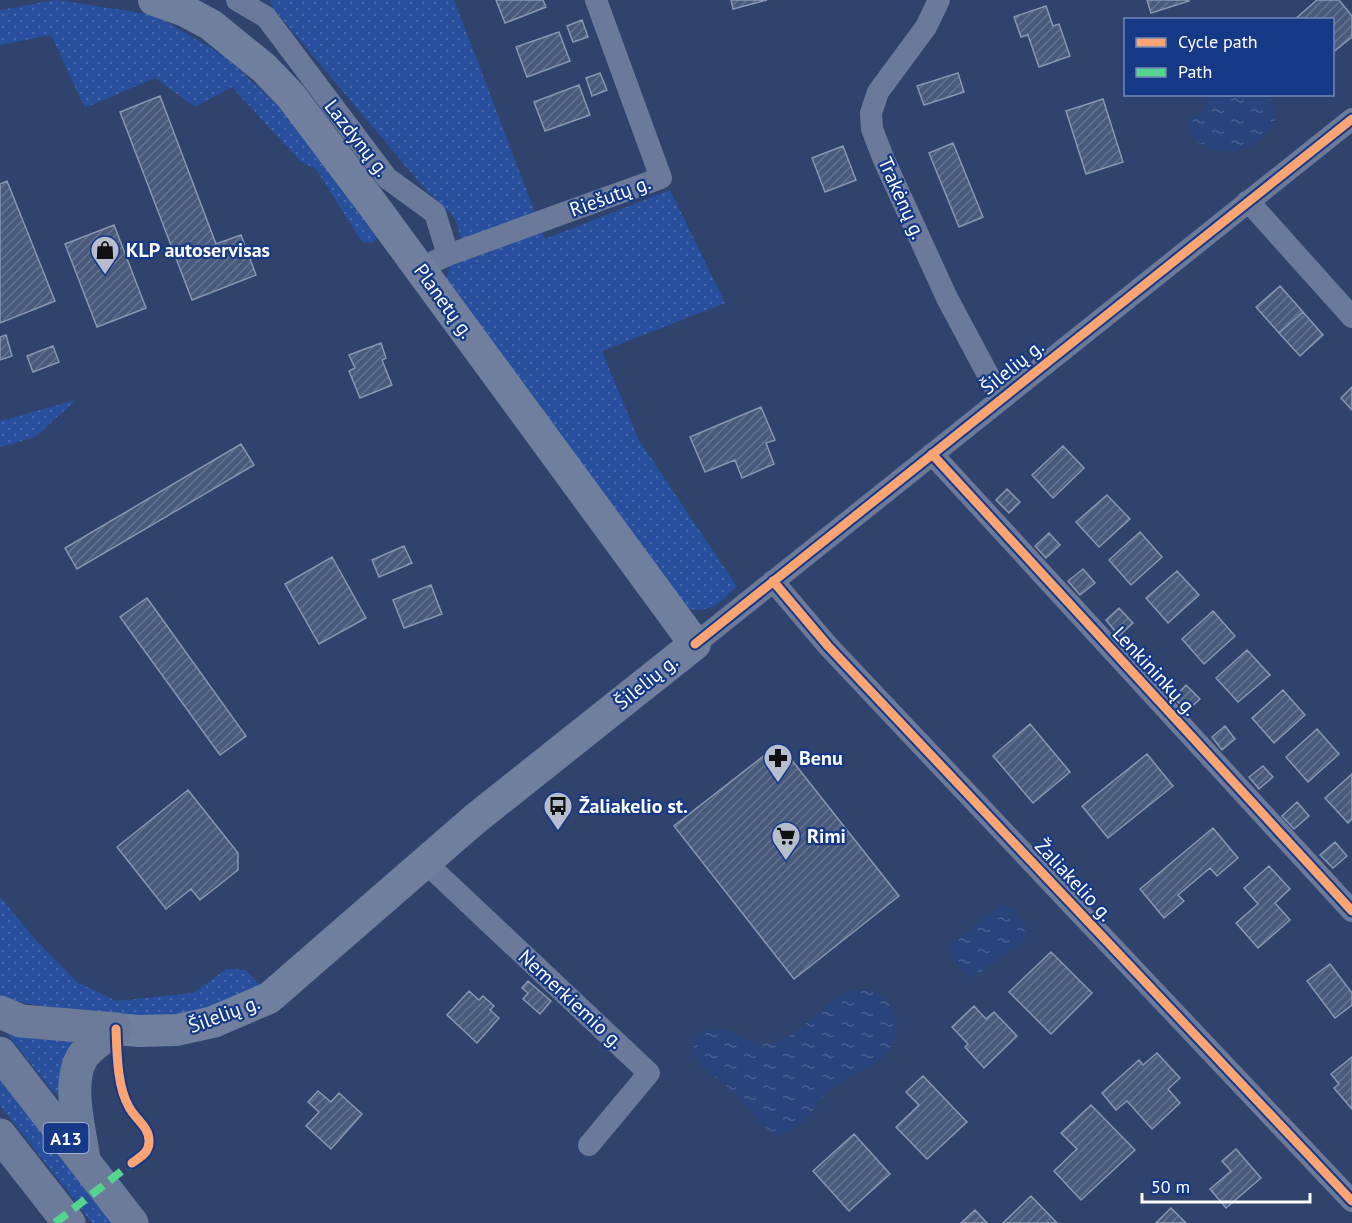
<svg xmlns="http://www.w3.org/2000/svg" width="1352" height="1223" font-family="'PT Sans',sans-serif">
	<defs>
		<pattern id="grass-dots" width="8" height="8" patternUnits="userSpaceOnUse" patternTransform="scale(1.5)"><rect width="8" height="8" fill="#284f9e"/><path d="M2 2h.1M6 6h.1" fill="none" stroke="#4869ad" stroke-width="1.8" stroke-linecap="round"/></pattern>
		<pattern id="water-ripples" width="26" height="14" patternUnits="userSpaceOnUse" patternTransform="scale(1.5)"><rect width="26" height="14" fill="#29447c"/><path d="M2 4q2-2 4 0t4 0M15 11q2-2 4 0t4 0" fill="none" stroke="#496090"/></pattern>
		<pattern id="building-hatch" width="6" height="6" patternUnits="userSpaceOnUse" patternTransform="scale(1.5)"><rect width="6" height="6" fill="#495a7c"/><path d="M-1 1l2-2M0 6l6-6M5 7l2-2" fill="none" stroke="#647390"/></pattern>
	</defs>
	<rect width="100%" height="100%" fill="#2f436d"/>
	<!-- grass -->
	<path fill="url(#grass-dots)" d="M 56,0 L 155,15 L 224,56 L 283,110 L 377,238 L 373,243 L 362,242 L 316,169 L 300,161 L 232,87 L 195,107 L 155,78 L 85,108 L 51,35 L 0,45 L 0,10 Z
		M 270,0 L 454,0 L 545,239 L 670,190 L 725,303 L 602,351 L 638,439 L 737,587 C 719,602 710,615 685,608 L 445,281 L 461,238 L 455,218 L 419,182 L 273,8 Z
		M 76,400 L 35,437 L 0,447 L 0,421 Z
		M 0,897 L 34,938 L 77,982 L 116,1001 L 193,993 L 227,969 L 245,970 L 261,986 L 218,1007 L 159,1020 L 77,1013 L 0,998 Z
		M 9,1031 L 77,1038 L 59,1095 L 54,1093 L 8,1035 Z
		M 0,1078 L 113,1223 L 92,1223 L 0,1105 Z"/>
	<!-- water -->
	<path fill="url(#water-ripples)" d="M 1206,95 L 1269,95 L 1275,111 L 1275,121 C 1269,129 1261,140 1252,145 C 1228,159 1190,151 1188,120 L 1204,110 L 1207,100 Z
		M 999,906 L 1012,908 L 1025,927 L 1024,940 L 974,977 L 965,975 L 952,956 L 952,943 Z
		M 866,990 C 884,996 887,998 895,1016 C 897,1021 896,1024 896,1030 C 893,1066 854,1069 831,1089 C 809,1108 809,1128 776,1134 L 763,1126 L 735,1093 L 702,1067 L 692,1052 L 696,1035 C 731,1016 740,1049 770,1043 C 801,1037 820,1005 848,992 C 853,990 860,991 866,990 Z"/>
	<!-- building -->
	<path fill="url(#building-hatch)" stroke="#8996b1" stroke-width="1.5" d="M 496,0 L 543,0 L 546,7 L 505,23 Z
		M 731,0 L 767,0 L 733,9 Z
		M 1147,0 L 1189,0 L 1189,1 L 1151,13 Z
		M 1317,0 L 1339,0 L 1352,16 L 1352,37 L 1332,53 L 1332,20 L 1294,20 Z
		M 1046,6 L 1053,26 L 1059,24 L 1070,56 L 1039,67 L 1028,35 L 1021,37 L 1014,17 Z
		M 582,20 L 588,37 L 573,42 L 567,26 Z
		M 559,32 L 570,61 L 527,77 L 516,47 Z
		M 600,73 L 607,90 L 592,96 L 586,78 Z
		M 958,73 L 964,92 L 924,105 L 917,86 Z
		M 579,85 L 590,115 L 545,131 L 534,102 Z
		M 160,96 L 216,244 L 241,235 L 256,275 L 192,300 L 120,112 Z
		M 1103,99 L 1123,162 L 1086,174 L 1066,111 Z
		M 953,143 L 983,217 L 959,227 L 929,153 Z
		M 843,146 L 856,180 L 825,192 L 812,158 Z
		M 7,181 L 55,301 L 0,323 L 0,184 Z
		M 114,225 L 146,308 L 97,327 L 65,244 Z
		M 1280,286 L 1303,312 L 1279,333 L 1256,307 Z
		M 1303,312 L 1323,335 L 1300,356 L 1279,333 Z
		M 6,335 L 12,356 L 0,360 L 0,337 Z
		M 381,343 L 386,358 L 382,360 L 392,385 L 360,398 L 349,371 L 355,368 L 349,355 Z
		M 53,346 L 59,362 L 33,372 L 27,356 Z
		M 1352,387 L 1352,410 L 1341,398 Z
		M 761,407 L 775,440 L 766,443 L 774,464 L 742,478 L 735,460 L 705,472 L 690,437 Z
		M 241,444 L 254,465 L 77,569 L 65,548 Z
		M 1063,446 L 1084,468 L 1053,498 L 1032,475 Z
		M 1007,489 L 1020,502 L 1009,513 L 996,500 Z
		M 1107,495 L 1130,519 L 1099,547 L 1076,522 Z
		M 1140,532 L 1162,557 L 1131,585 L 1109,560 Z
		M 1049,533 L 1060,545 L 1046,558 L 1035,546 Z
		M 404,546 L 412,563 L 379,577 L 372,560 Z
		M 332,557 L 366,618 L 319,644 L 285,584 Z
		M 1083,569 L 1095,583 L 1080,595 L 1068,581 Z
		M 1177,571 L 1199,595 L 1168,623 L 1146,598 Z
		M 431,585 L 442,614 L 404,628 L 393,600 Z
		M 147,598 L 246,736 L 220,755 L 120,617 Z
		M 1119,608 L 1133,623 L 1119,636 L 1106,620 Z
		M 1213,611 L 1235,636 L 1204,664 L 1182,639 Z
		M 1247,650 L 1270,675 L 1238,702 L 1216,678 Z
		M 1186,685 L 1200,699 L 1187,711 L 1174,698 Z
		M 1283,690 L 1305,715 L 1274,743 L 1252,718 Z
		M 1030,724 L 1070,772 L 1033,803 L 993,756 Z
		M 1225,726 L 1235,739 L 1222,750 L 1212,737 Z
		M 1317,729 L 1339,754 L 1308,782 L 1286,757 Z
		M 779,744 L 899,896 L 794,979 L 674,826 Z
		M 1147,754 L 1173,786 L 1108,838 L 1082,806 Z
		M 1263,766 L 1273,777 L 1259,789 L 1249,777 Z
		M 1352,774 L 1352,819 L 1348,823 L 1325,798 Z
		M 188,790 L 238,853 L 238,870 L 200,900 L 191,889 L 166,909 L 117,847 Z
		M 1297,802 L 1309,816 L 1294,829 L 1282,816 Z
		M 1213,828 L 1238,858 L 1217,876 L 1210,868 L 1178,895 L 1184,901 L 1164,918 L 1140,889 Z
		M 1335,842 L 1347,856 L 1333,868 L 1320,855 Z
		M 1269,866 L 1290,889 L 1275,903 L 1290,920 L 1258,948 L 1236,923 L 1258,904 L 1244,888 Z
		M 1051,952 L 1092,993 L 1051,1034 L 1009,992 Z
		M 1330,964 L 1352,993 L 1352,1005 L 1335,1018 L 1307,981 Z
		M 528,981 L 551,1001 L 540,1014 L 523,999 L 528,993 L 522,988 Z
		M 469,991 L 479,1000 L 483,996 L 494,1006 L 490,1010 L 499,1018 L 477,1043 L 447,1015 Z
		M 974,1006 L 986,1019 L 994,1012 L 1017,1036 L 984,1068 L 965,1047 L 968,1044 L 952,1027 Z
		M 1157,1053 L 1180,1078 L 1168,1089 L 1180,1103 L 1152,1129 L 1127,1101 L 1116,1110 L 1102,1093 L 1139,1060 L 1143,1065 Z
		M 1352,1057 L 1352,1109 L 1334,1088 L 1339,1084 L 1331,1074 Z
		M 923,1076 L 967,1122 L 927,1159 L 896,1127 L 919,1105 L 906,1092 Z
		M 318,1091 L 331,1102 L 339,1093 L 362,1114 L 331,1149 L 306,1126 L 319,1112 L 308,1102 Z
		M 1091,1105 L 1135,1150 L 1081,1200 L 1054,1171 L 1077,1149 L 1061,1133 Z
		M 854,1134 L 890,1174 L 849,1211 L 813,1171 Z
		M 1236,1149 L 1261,1178 L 1226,1208 L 1210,1189 L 1231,1171 L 1222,1161 Z
		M 1031,1196 L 1057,1223 L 1003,1223 Z
		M 1171,1208 L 1186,1223 L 1156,1223 Z
		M 975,1210 L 987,1223 L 961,1223 Z"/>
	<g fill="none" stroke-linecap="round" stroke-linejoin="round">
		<!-- street -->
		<path stroke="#6b7a9b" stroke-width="22" d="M 237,0 L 266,17 L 387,178 L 435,213 L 448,255 L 435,261
			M 939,0 L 926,27 L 878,92 L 871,113 L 872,129 L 884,160 L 947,298 L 1001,399
			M 1248,201 L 1352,317
			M 448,255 L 661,178 L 596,0
			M 932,454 L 1352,911
			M 773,581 L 828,646 L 1352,1201
			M 695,644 L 1352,119
			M 425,862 L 649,1073 L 589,1145"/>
		<!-- secondary -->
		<path stroke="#707f9e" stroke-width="32" d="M 116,1029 L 139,1031 L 177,1030 L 213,1022 L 269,998 L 475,819 L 695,644 L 373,205 L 291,96 L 264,68 L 211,25 L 185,11 L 154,0"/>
		<!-- highway -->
		<path stroke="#6c7b9a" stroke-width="33" d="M 0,1012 L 21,1021 L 116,1029
			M 0,1053 L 132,1223
			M 0,1135 L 69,1223
			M 84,1159 C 80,1130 66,1082 83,1056 C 91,1045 105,1037 116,1029"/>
		<!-- quiet -->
		<path stroke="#53d58f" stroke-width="8" stroke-dasharray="15 8" stroke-linecap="butt" d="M 55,1223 L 136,1160"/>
		<!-- cycleway casing -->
		<g stroke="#153987" stroke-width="13">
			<path id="cycleway" d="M 932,454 L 1352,911
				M 773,581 L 828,646 L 1352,1201
				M 695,644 L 1352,119
				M 116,1029 C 117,1052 117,1087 129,1107 C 135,1119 150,1127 149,1142 C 149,1153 140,1157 132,1163"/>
		</g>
		<!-- cycleway -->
		<use href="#cycleway" stroke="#fda474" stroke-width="9"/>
	</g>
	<!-- icons -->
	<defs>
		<g id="shop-pin" transform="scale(1.5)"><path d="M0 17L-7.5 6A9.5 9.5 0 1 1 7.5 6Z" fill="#b6bdcc" stroke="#153987"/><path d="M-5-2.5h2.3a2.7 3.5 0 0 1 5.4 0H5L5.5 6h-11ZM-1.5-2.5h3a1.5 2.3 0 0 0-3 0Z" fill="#111"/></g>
		<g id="pharmacy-pin" transform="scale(1.5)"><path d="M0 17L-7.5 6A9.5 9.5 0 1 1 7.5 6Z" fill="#b6bdcc" stroke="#153987"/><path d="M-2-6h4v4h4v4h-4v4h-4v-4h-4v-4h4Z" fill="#111"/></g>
		<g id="bus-pin" transform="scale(1.5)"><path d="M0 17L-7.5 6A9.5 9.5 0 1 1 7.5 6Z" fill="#b6bdcc" stroke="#153987"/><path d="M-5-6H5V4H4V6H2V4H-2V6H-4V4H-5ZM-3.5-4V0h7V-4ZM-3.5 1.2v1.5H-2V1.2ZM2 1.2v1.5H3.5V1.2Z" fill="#111"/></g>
		<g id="supermarket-pin" transform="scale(1.5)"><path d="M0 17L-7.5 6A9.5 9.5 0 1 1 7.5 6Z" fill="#b6bdcc" stroke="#153987"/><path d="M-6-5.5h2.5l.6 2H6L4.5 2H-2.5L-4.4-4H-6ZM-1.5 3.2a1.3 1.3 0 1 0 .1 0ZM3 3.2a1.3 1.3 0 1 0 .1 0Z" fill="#111"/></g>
	</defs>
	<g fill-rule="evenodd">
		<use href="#shop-pin" x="105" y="250"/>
		<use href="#pharmacy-pin" x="778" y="758"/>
		<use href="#bus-pin" x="558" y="806"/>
		<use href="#supermarket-pin" x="786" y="836"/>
	</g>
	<g text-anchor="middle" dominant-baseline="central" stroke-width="4.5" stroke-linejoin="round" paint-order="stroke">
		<!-- shield labels -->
		<rect fill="#153987" stroke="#b9c4db" stroke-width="1.5" x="43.5" y="1123" width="45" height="30" rx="4.5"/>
		<g font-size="18" font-weight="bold" fill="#fff">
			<text x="66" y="1138">A13</text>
		</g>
		<!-- street labels -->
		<g font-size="20" fill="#fff" stroke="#153987">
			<text transform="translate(357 138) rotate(52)">Lazdynų g.</text>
			<text transform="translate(610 196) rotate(-20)">Riešutų g.</text>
			<text transform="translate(902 198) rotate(66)">Trakėnų g.</text>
			<text transform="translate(444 301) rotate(54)">Planetų g.</text>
			<text transform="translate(1012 367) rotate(-39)">Šilelių g.</text>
			<text transform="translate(1155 671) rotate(47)">Lenkininkų g.</text>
			<text transform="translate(646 682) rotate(-39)">Šilelių g.</text>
			<text transform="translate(1074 880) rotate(47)">Žaliakelio g.</text>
			<text transform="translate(571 999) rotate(43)">Nemerkiemio g.</text>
			<text transform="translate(224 1014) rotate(-20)">Šilelių g.</text>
		</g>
		<!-- poi labels -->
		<g font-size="20" font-weight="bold" fill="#fff" stroke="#153987" text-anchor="start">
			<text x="126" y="250">KLP autoservisas</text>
			<text x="799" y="758">Benu</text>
			<text x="579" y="806">Žaliakelio st.</text>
			<text x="807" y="836">Rimi</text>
		</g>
	</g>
	<!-- legend -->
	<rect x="1124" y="18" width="210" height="78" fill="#153987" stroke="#7388b7" stroke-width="1.5"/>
	<rect x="1136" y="38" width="30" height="9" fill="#fda474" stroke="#7388b7" stroke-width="1.5"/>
	<text x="1178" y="48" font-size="18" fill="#ffffff">Cycle path</text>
	<rect x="1136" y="68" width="30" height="9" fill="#53d58f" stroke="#7388b7" stroke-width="1.5"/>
	<text x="1178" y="78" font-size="18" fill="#ffffff">Path</text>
	<!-- scale -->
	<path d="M1142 1193v9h168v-9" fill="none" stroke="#ffffff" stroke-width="3"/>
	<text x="1151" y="1193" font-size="18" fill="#ffffff" stroke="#153987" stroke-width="4.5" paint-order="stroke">50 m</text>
</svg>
